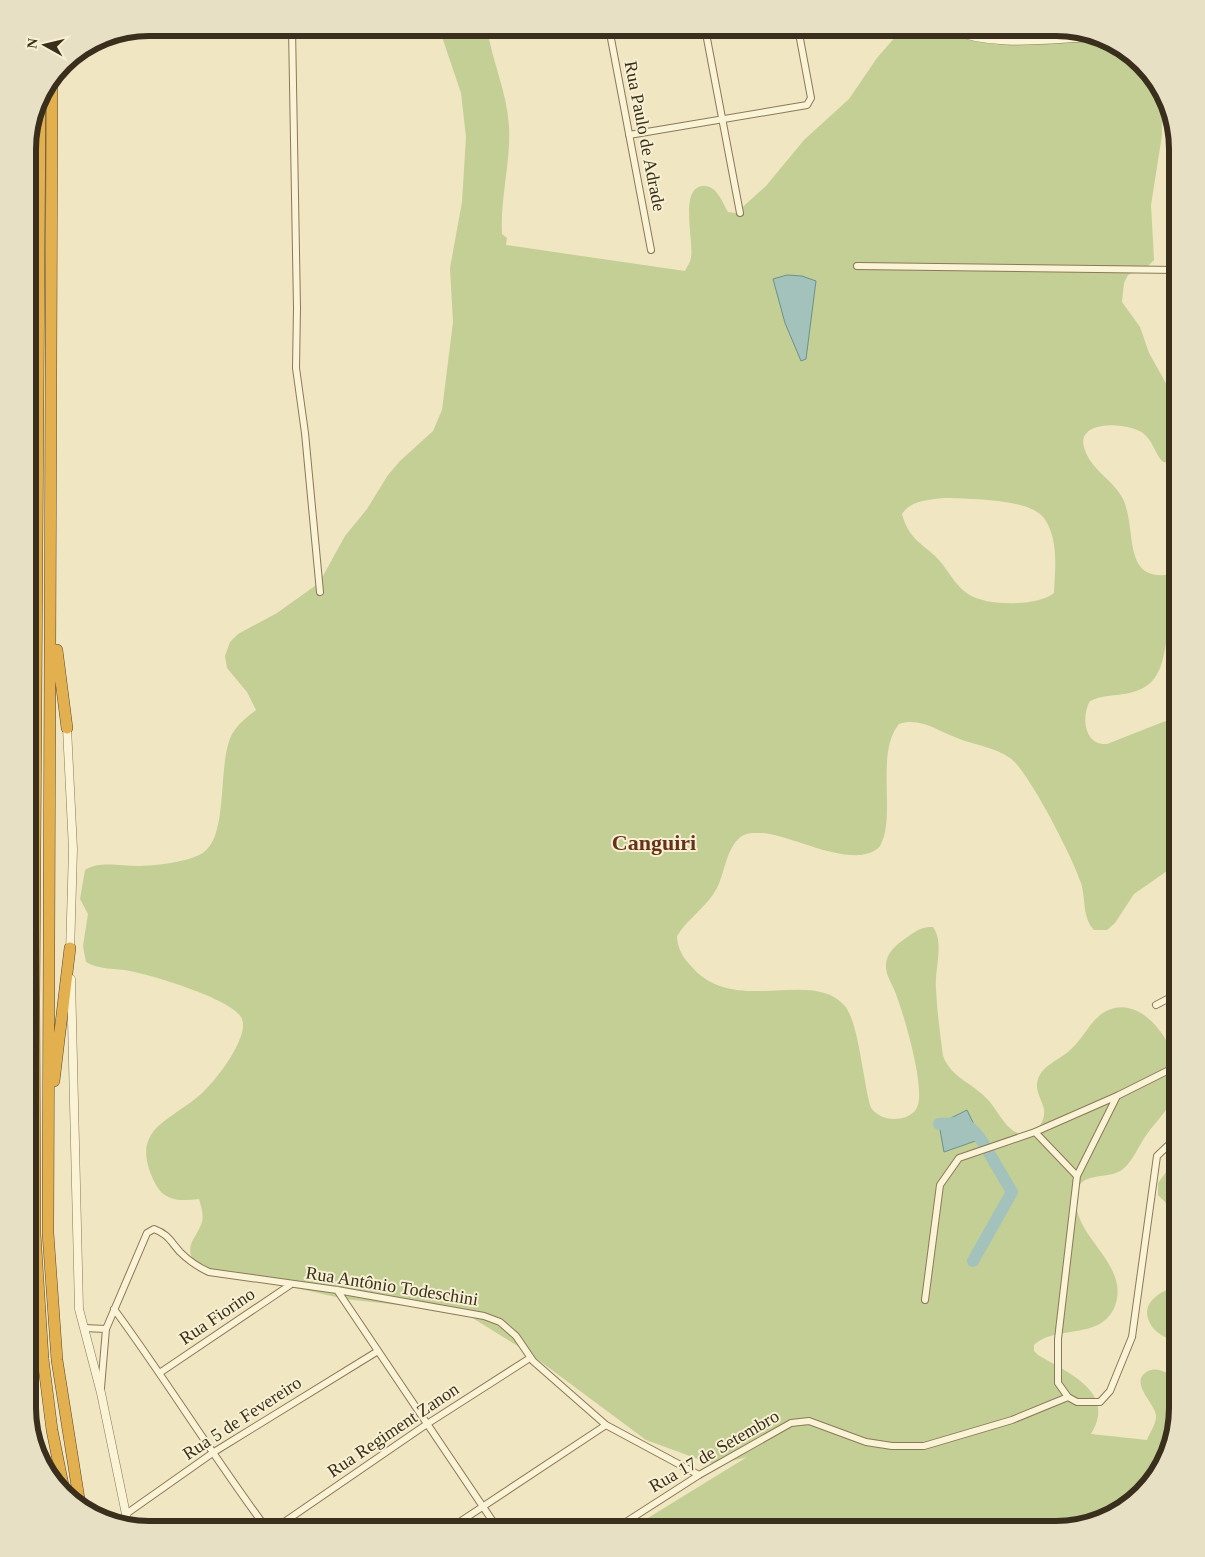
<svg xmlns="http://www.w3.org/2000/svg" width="1205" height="1557" font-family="'Times New Roman',serif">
	<rect width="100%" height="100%" fill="#f0e6c2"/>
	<!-- green -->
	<path fill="#c3cf95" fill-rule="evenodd" d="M 439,28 L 487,28 C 492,61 507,92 509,126 C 511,162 500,198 502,234 L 507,238 L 506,245 L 685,271 C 687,266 691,262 691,257 C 694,242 679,187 703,186 C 717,185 722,202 728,212 L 736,213 L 766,186 L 804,140 L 849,99 L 877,58 L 903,28 L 1063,28 L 1117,44 L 1152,77 L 1162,115 L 1162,135 L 1151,205 L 1154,260 L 1148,266 L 1128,275 L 1124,283 L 1122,302 L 1140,327 L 1149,353 L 1177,403 L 1177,459 L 1173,463 L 1163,462 C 1155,454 1153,441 1144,434 C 1131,422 1076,419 1084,447 C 1090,470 1113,479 1123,499 C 1138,531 1120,587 1177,573 C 1177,582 1180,595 1177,604 C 1176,608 1173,613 1171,618 C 1164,641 1167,676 1143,688 C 1127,697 1107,693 1090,701 C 1081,716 1084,746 1107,744 L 1163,722 L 1177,718 L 1177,864 L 1134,894 L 1115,923 L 1107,930 L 1094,930 C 1082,917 1086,899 1081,883 C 1074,860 1028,770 1010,758 C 995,747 974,745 957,738 C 937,731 921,717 899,724 C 875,753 896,814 881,844 C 878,851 868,854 861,855 C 829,857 796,838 764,833 C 757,833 748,832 742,836 C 726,847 725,873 717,888 C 707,907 688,918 677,936 C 677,947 683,958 691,966 C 734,1017 810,968 844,1005 C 859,1021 863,1083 871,1108 C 877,1115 884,1119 894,1119 C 904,1119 915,1115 918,1105 C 924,1083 905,1019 897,997 C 894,986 885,976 886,965 C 886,953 897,944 906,938 C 914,932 922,926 933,927 C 945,944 934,969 936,989 C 937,1011 940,1034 943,1056 C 951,1078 975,1084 989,1101 C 1002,1116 1012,1144 1035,1130 C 1042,1126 1045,1117 1044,1109 C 1042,1100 1034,1090 1038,1079 C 1043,1065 1059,1060 1069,1051 C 1077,1044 1083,1035 1089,1027 C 1130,971 1188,1048 1175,1092 C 1170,1109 1157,1120 1147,1134 C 1139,1145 1133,1161 1123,1169 C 1106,1182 1076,1168 1076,1200 C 1075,1239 1130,1264 1115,1306 C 1101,1341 1057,1324 1034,1345 L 1034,1351 L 1038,1355 C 1068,1373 1117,1392 1091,1434 L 1147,1440 C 1150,1432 1157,1423 1156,1415 C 1154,1402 1128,1382 1148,1371 C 1158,1366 1169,1374 1177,1378 L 1177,1408 L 1161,1468 L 1123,1509 L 1056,1529 L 630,1529 L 747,1457 L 720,1464 L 709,1463 L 646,1440 L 529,1353 L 471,1317 L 443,1310 L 345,1299 L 196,1266 C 183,1244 195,1242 202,1222 C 204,1215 201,1206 199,1199 C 183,1201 165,1202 156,1185 C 127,1129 168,1123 201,1094 C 215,1082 252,1035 241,1017 C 231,999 152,975 130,971 C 116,968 98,970 86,962 L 83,946 L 88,914 L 80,899 L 85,870 C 99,861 121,866 137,866 C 154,866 191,862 204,852 C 229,834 217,763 232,734 C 238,724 247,717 256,710 L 247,692 L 227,668 L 225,656 L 230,642 L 238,634 L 277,613 L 319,583 L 345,536 L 367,509 L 388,475 L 400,461 L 433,431 L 442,410 L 453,322 L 450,268 L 462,202 L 466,137 L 461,93 ZM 944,498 C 967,499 1029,498 1044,518 C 1059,539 1055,569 1054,593 C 1037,607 985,606 968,594 C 954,585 947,567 935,556 C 928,549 918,543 912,535 C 907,529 904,522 902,514 C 911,500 928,500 944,498 Z
		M 1177,1157 L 1177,1208 L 1166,1203 L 1158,1195 L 1158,1183 Z
		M 1177,1286 L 1177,1343 C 1169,1339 1156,1334 1151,1325 C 1138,1304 1160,1291 1177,1286 Z"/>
	<!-- water -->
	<path fill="#a4c2bc" stroke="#6b918b" d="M 787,275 L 802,276 L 816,281 L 806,359 L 801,361 L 785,323 L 773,279 Z
		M 967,1110 L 981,1139 L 944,1152 L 939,1124 Z"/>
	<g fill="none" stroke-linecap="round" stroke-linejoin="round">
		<!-- river -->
		<path stroke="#a4c2bc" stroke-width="12" d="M 939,1124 C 964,1122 970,1122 984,1144
			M 973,1261 L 1012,1192 L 989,1153"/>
		<!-- minor casing -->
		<g stroke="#8b7858" stroke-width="8">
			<path id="minor" d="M 292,28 L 297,308 L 296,368 L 305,433 L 320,592
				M 609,28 L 651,250
				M 705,28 L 740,213
				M 629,135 L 807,105 L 811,98 L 798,28
				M 857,266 L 1177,270
				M 28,678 L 35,690
				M 1156,1005 L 1177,994
				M 1035,1132 L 1077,1176 L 1058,1339 L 1058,1383 L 1068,1397 L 1077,1402 L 1100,1402 L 1110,1391 L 1132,1337 L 1157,1156 L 1177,1137
				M 1077,1176 L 1117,1096
				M 337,1290 L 498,1529
				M 925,1300 L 940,1185 L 959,1158 L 1035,1132 L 1117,1096 L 1177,1066
				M 114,1309 C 167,1381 214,1458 267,1529
				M 84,1328 L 106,1329
				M 161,1372 L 290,1285
				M 101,1388 L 106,1329 L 147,1233 L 154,1229 C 168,1234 171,1242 180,1252 C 189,1261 198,1267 209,1272 L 337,1290 L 484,1316 L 500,1322 L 516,1336 L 533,1361 L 606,1425 L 699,1475
				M 126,1514 L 214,1452 L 378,1351
				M 274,1529 L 427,1424 L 530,1358
				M 449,1529 L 606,1425
				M 615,1529 L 699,1475 L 791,1423 L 809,1421 L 866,1442 L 892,1446 L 924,1446 L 1012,1420 L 1068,1397"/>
		</g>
		<!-- tertiary casing -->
		<g stroke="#8b7858" stroke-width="9">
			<path id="tertiary" d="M 947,28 C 992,48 1047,39 1095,37
				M 67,728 L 73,849 L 70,953
				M 71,979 L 79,1309 L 101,1393 L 128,1524"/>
		</g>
		<!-- motorway casing -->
		<g stroke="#58452d" stroke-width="12">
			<path id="motorway" d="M 52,80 L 48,1233 L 57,1360 L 80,1505
				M 40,98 L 34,1002 L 35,1234 L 43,1359 L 52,1430 L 64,1490
				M 31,129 L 33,149
				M 57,650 L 67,728
				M 54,1081 L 70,948"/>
		</g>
		<!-- minor -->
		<use href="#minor" stroke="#faf3d5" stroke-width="6"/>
		<!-- tertiary -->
		<use href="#tertiary" stroke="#faf3d5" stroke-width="8"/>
		<!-- motorway -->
		<use href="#motorway" stroke="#e3b04f" stroke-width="11"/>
	</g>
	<g text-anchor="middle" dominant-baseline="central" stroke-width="4" stroke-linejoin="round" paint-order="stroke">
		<!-- street labels -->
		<g font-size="18" fill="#3a2e1d" stroke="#f7f0d2">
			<text transform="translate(645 136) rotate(79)">Rua Paulo de Adrade</text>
			<text transform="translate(392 1286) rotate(9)">Rua Antônio Todeschini</text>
			<text transform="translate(217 1316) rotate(-34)">Rua Fiorino</text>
			<text transform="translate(242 1418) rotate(-33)">Rua 5 de Fevereiro</text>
			<text transform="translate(393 1430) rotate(-34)">Rua Regiment Zanon</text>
			<text transform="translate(714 1451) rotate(-30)">Rua 17 de Setembro</text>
		</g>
		<!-- district labels -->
		<g font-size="22" font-weight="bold" fill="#68321a" stroke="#f7f0d2">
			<text x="654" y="842">Canguiri</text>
		</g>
	</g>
	<!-- crop -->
	<path d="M0 0H1205V1557H0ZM149 36H1056A113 113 0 0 1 1169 149V1408A113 113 0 0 1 1056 1521H149A113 113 0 0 1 36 1408V149A113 113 0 0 1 149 36Z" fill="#e8e0c4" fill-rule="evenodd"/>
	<path fill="none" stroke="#3a2e1d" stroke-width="6" d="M149 36H1056A113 113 0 0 1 1169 149V1408A113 113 0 0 1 1056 1521H149A113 113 0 0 1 36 1408V149A113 113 0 0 1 149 36Z"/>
	<!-- north arrow -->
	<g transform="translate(45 45) rotate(278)" stroke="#f7f0d2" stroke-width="4" paint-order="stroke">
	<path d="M0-4L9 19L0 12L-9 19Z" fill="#3a2e1d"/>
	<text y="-8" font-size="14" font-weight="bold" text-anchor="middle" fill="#3a2e1d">N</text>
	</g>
</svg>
